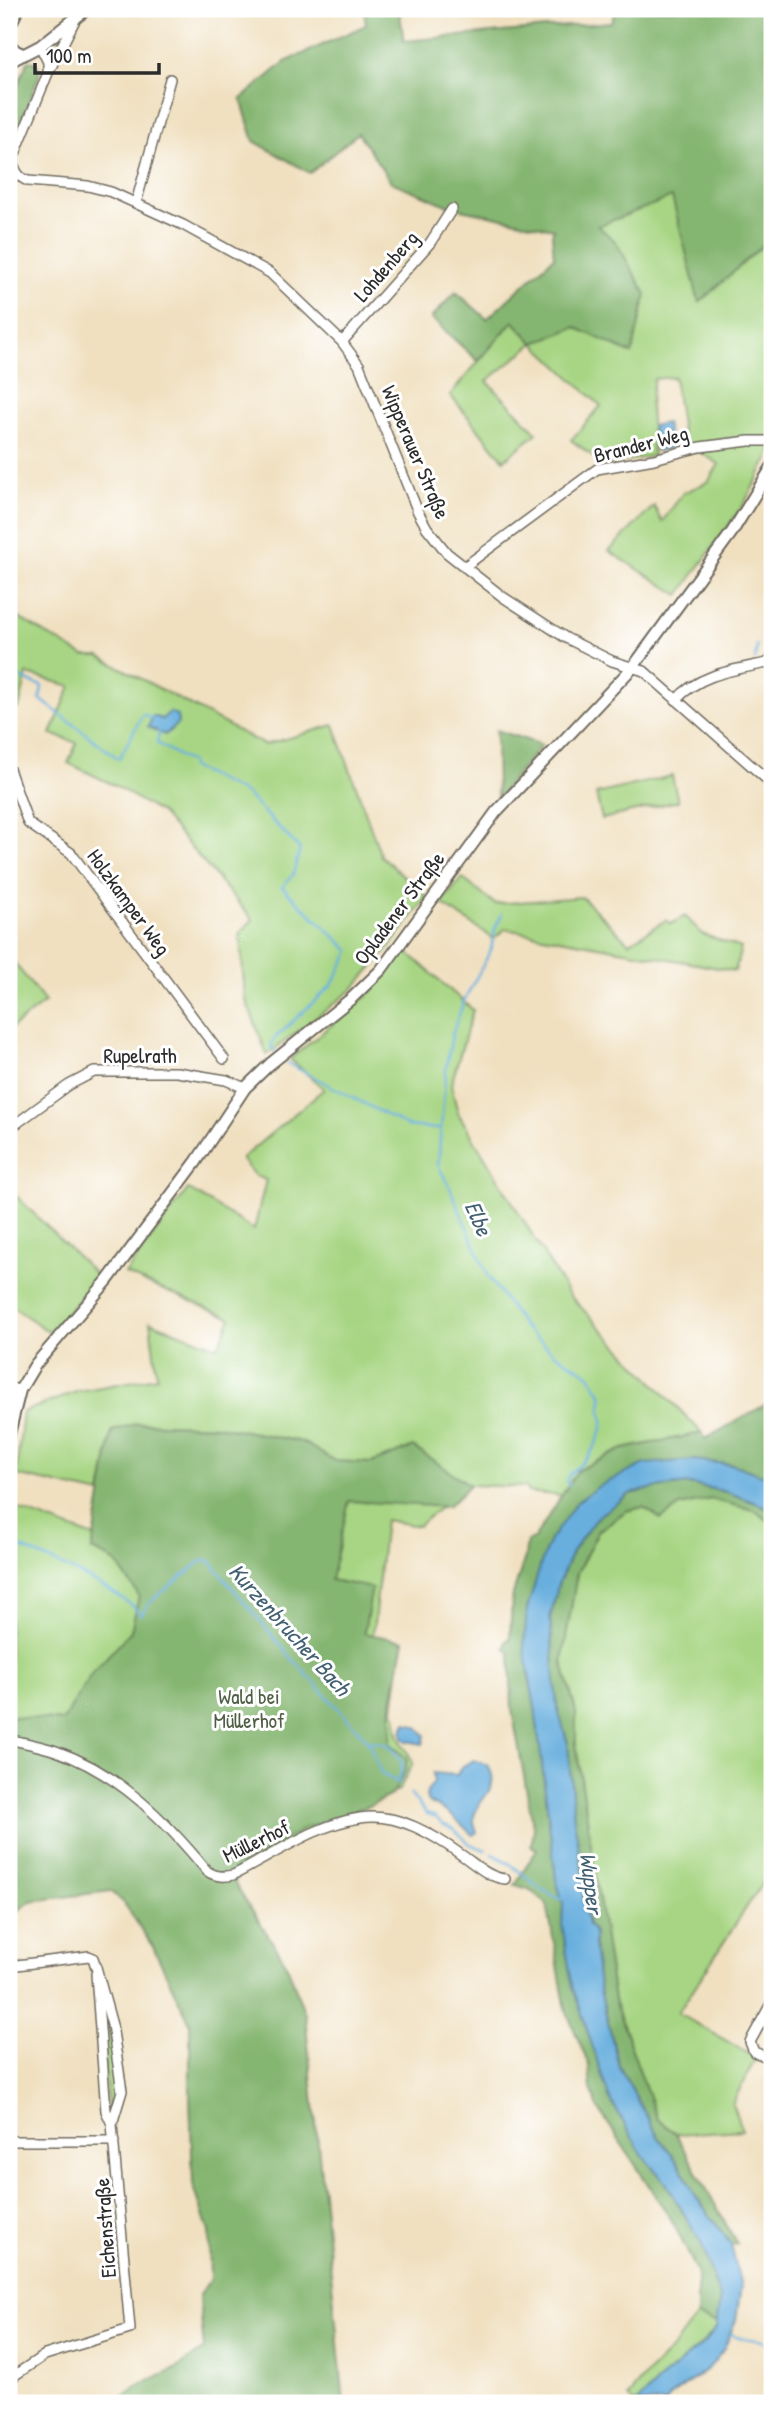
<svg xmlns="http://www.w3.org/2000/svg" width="781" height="2412" font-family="'Patrick Hand',sans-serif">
	<rect width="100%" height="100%" fill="#fff"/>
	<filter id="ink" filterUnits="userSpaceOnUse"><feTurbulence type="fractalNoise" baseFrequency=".0143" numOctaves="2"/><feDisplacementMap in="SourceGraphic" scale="14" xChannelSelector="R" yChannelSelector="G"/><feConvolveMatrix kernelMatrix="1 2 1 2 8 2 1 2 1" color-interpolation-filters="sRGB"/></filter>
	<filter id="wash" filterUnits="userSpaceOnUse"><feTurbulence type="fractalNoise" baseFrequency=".00686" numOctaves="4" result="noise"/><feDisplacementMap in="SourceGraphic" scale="28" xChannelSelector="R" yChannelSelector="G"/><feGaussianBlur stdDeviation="1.57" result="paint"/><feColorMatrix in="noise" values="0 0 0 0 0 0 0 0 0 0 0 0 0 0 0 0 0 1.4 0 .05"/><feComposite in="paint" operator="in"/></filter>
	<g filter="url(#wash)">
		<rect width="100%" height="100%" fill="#f0e0c0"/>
		<!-- green -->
		<path fill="#a7d583" stroke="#698057" stroke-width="2" d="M 673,196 L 699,302 L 772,237 L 772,437 L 725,439 L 684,446 L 674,377 L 654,379 L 650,405 L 653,456 L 608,464 L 601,462 L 571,440 L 601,406 L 534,343 L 487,381 L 537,433 L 504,460 L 450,395 L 513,321 L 534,343 L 575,327 L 632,353 L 616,242 L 597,226 Z
			M 761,443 L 772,445 L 772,451 L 744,504 L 679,595 L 609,551 L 654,506 L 662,522 L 683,493 L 708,482 L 719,464 L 698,451 Z
			M 9,612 L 84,656 L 99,656 L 264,745 L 334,725 L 381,856 L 427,897 L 386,952 L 352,990 L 267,1055 L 245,997 L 240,933 L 253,920 L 162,814 L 116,786 L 68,763 L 77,743 L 51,734 L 71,686 L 27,674 L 19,708 L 9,710 Z
			M 672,776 L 678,801 L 602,819 L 596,794 Z
			M 462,878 L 495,904 L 582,897 L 629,943 L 666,920 L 671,924 L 685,916 L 702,934 L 741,948 L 735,971 L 505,929 L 494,939 L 441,903 Z
			M 406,951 L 473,1010 L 451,1085 L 458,1113 L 569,1295 L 702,1433 L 623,1449 L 578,1470 L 562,1496 L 528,1492 L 525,1487 L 470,1485 L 413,1447 L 371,1463 L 335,1461 L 302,1442 L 218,1426 L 138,1423 L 112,1431 L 101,1494 L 16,1475 L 23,1412 L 79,1391 L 157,1377 L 150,1322 L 218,1347 L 231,1318 L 125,1274 L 188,1189 L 254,1230 L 266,1180 L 255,1176 L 241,1159 L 324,1089 L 290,1059 L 369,994 Z
			M 9,956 L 45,1002 L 9,1030 Z
			M 9,1189 L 99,1278 L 49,1332 L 9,1304 Z
			M 128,1435 L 463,1489 L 418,1526 L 385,1520 L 372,1642 L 382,1651 L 401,1654 L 393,1709 L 397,1718 C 393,1736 407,1748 413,1763 L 399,1790 L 235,1870 L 150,1600 L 108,1545 L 92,1550 L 115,1561 L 140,1596 L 131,1631 L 91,1674 L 63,1721 L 9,1716 L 9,1526 L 13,1507 L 94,1537 Z
			M 710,1499 L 754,1510 L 772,1523 L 772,1868 L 678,2013 L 756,2058 L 732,2104 L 742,2130 L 676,2134 L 657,2119 L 614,2000 L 576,1744 L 576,1712 L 562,1661 L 577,1573 L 598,1531 L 626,1511 L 643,1507 L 661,1519 L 680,1506 Z
			M 103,2002 L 112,2042 L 118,2088 L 108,2109 L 99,2003 Z
			M 697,2316 L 718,2323 L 716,2328 C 699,2349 679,2364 658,2381 C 650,2388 644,2400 634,2403 L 628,2397 L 647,2374 L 672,2349 Z"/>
		<!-- forest -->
		<path fill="#85b671" stroke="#58704e" stroke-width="2" d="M 364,9 L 399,9 L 404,41 L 611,22 L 616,9 L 772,9 L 772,237 L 699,303 L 672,197 L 598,226 L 616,242 L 646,294 L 632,354 L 575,327 L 534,343 L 513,321 L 478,361 L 431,318 L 456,292 L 487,319 L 554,257 L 552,234 L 554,229 L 452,207 L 391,182 L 358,133 L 310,173 L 254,141 L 241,99 L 285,62 L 366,25 Z
			M 28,61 L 35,62 L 39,68 L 39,76 L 9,151 L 9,105 Z
			M 496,730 L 542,745 L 497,798 Z
			M 772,1401 L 772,1479 L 734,1465 L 693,1460 L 578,1502 L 550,1540 L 527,1609 L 529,1677 L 535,1707 L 556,1879 L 563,1904 L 562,1925 L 572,1984 L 609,2097 L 644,2158 L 665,2181 L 701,2243 L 720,2297 L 718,2323 L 697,2316 L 697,2271 L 671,2219 L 598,2108 L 591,2089 L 589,2066 L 566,2010 L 547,1904 L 529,1889 L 515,1885 L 537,1849 L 531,1846 L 534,1831 L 512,1710 L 510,1652 L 505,1649 L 506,1641 L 510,1639 L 512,1597 L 525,1557 L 527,1541 L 534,1539 L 578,1470 L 623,1449 L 702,1433 L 705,1439 Z
			M 138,1423 L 218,1426 L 302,1442 L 335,1461 L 371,1463 L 413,1447 L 470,1485 L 448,1507 L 349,1501 L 331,1580 L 372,1588 L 364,1633 L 404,1641 L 392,1701 L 390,1743 L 407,1759 L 406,1769 L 393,1794 L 371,1805 L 304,1829 L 236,1868 L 235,1884 L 286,1963 L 305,2014 L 344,2403 L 120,2403 L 119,2400 L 137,2386 L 176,2369 L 204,2349 L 199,2296 L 210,2279 L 209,2232 L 193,2184 L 190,2097 L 190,2023 L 153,1947 L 126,1906 L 111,1891 L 31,1901 L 16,1912 L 9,1912 L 9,1716 L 63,1721 L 91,1674 L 131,1631 L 139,1596 L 115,1561 L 92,1550 L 112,1431 Z
			M 688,1484 L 727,1492 L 772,1509 L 772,1523 L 754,1510 L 710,1499 L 680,1506 L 661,1519 L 643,1507 L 626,1511 L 598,1531 L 577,1573 L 562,1661 L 576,1712 L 576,1744 L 614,2000 L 657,2119 L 676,2134 L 737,2244 L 731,2245 L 695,2195 L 679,2164 L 659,2138 L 619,2066 L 599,1986 L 594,1945 L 594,1932 L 588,1925 L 583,1897 L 583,1872 L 574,1820 L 568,1744 L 557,1706 L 550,1618 L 559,1582 L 573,1550 L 597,1517 L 630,1494 L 655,1488 Z"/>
		<!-- water -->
		<path fill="#67afde" stroke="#496d84" stroke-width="2" d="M 666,423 L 671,448 L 656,451 L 652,426 Z
			M 170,712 L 177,716 L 178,723 L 165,735 L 148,727 L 153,716 L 162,719 Z
			M 693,1460 L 734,1465 L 772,1479 L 772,1509 L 727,1492 L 689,1484 L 655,1488 L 630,1494 L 597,1517 L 573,1550 L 559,1582 L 550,1618 L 557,1706 L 568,1744 L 574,1820 L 583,1872 L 583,1897 L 588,1925 L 594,1932 L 594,1945 L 599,1986 L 619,2067 L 659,2138 L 679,2164 L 695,2195 L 731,2245 L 741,2286 L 736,2320 L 724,2349 L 709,2368 L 668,2398 L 666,2403 L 637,2403 L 656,2383 L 705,2342 L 716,2328 L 720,2297 L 701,2243 L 665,2181 L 644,2158 L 609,2097 L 572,1984 L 562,1925 L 563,1904 L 556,1879 L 535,1707 L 524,1647 L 527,1609 L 542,1560 L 550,1540 L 577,1502 L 599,1486 L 645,1464 Z
			M 406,1723 L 418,1727 L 425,1735 L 423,1744 L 407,1741 L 403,1738 L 402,1732 Z
			M 474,1760 L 488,1765 C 506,1796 462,1801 477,1832 L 473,1835 C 465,1828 457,1820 448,1813 C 435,1804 415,1802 434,1783 L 433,1773 L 457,1775 L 461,1767 Z"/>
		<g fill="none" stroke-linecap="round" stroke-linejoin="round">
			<!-- stream -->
			<path stroke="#67afde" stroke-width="2.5" d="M 755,660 L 757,645
				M 9,670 L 24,680 L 42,686 L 40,699 L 119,759 L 143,714 L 154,720
				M 728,676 L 746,672
				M 160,730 L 157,743 L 191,763 L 191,767 L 246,794 L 300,849 L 293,875 L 282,887 L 350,951 L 332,985 L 274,1039 L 271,1046 L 275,1052
				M 502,914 L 495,929 L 491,950 L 464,1001 L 452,1035 L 446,1068 L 438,1165 L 450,1188 L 488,1276 L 524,1327 L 554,1353 L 589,1374 L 603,1397 C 597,1414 605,1413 603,1424 C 602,1432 596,1444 592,1451 C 584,1466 573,1466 566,1481 L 569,1485
				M 287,1063 L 407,1126 L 439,1129
				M 9,1543 C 40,1555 122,1590 141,1615 L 150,1602 L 203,1560 L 210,1561 L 287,1653 L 368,1741 L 388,1744 C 400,1759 408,1763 397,1782
				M 368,1741 L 382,1774 L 399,1783
				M 410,1794 L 426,1813 L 436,1817 L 442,1824 L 454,1829 L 470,1844 L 486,1850
				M 492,1854 C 518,1864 535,1891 562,1899
				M 731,2334 C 743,2342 758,2336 770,2344"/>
		</g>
	</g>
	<g filter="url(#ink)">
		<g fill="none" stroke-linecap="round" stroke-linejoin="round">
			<!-- minor casing -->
			<g stroke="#706a5f" stroke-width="12">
				<path id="minor" d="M 76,18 L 48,73 L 14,156 C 12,167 17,177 28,181 L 88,186 L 111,192 L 183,225 L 270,273 L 342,342 L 359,365 L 418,512 L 427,528 L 447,553 L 503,597 L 566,638 L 612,661 L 644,671 L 772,784
					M 40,46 L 48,62 L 48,71
					M 136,203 L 170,79
					M 342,342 L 430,243 L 452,209
					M 464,567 L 597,469 L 654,459 L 700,447 L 749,441 L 772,441
					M 676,700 C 699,674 734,670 767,663 L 772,659
					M 9,769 L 28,823 L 71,853 L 224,1059
					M 9,1129 L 69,1085 L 94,1072 L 177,1072 L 226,1080 L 245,1088
					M 9,1388 L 20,1390
					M 9,1739 C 24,1743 41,1746 56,1751 C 119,1773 166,1821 207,1871 C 215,1877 224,1877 233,1875 C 242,1871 252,1865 261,1860 C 292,1843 325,1823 360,1818 C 398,1812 434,1835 463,1856 C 476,1865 488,1877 505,1879
					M 9,1966 L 89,1956 L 93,1958 L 96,1967 L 112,2025 L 122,2091 L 112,2124 L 130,2329 L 45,2355 L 9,2379
					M 96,1974 L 106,2111 L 112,2124
					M 772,2002 L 750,2042 L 754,2052 L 772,2059
					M 9,2141 L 114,2141"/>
			</g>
			<!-- major casing -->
			<g stroke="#706a5f" stroke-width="14">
				<path id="major" d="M 9,27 L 18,9
					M 9,44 L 16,51 L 23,54
					M 9,62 L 40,46 L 87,9
					M 9,1434 L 20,1390 L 35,1365 L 107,1281 L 196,1162 L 245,1088 L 270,1064 L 352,998 L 381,970 L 496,812 L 633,667 L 732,532 L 772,467"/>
			</g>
			<!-- minor -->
			<use href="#minor" stroke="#fff" stroke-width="9"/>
			<!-- major -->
			<use href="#major" stroke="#fff" stroke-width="10"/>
		</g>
	</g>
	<g text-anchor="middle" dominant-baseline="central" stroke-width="6" stroke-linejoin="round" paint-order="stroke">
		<!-- street labels -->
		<g font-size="21" fill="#2b2b2b" stroke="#fff">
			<text transform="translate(386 266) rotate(-49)">Lohdenberg</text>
			<text transform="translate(641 444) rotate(-14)">Brander Weg</text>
			<text transform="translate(416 452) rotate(67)">Wipperauer Straße</text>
			<text transform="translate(129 902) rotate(54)">Holzkamper Weg</text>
			<text transform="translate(399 908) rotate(-53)">Opladener Straße</text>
			<text x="140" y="1055">Rupelrath</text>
			<text transform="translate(256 1841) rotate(-26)">Müllerhof</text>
			<text transform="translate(105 2228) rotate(-94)">Eichenstraße</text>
		</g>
		<!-- park labels -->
		<g font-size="21" fill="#505e45" stroke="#fff">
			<text x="249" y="1696">Wald bei<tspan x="249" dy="24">Müllerhof</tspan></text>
		</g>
		<!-- water labels -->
		<g font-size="23" font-style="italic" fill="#436073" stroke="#fff">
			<text transform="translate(479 1218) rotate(66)">Elbe</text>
			<text transform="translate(290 1629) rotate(48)">Kurzenbrucher Bach</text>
			<text transform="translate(592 1883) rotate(83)">Wupper</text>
		</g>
	</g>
	<!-- margin -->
	<rect width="781" height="2412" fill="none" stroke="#fff" stroke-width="35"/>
	<!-- scale -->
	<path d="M35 63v10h124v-10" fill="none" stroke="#2b2b2b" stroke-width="3.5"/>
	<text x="46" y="63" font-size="21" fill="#2b2b2b" stroke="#ffffff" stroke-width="5" paint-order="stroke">100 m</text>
</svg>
